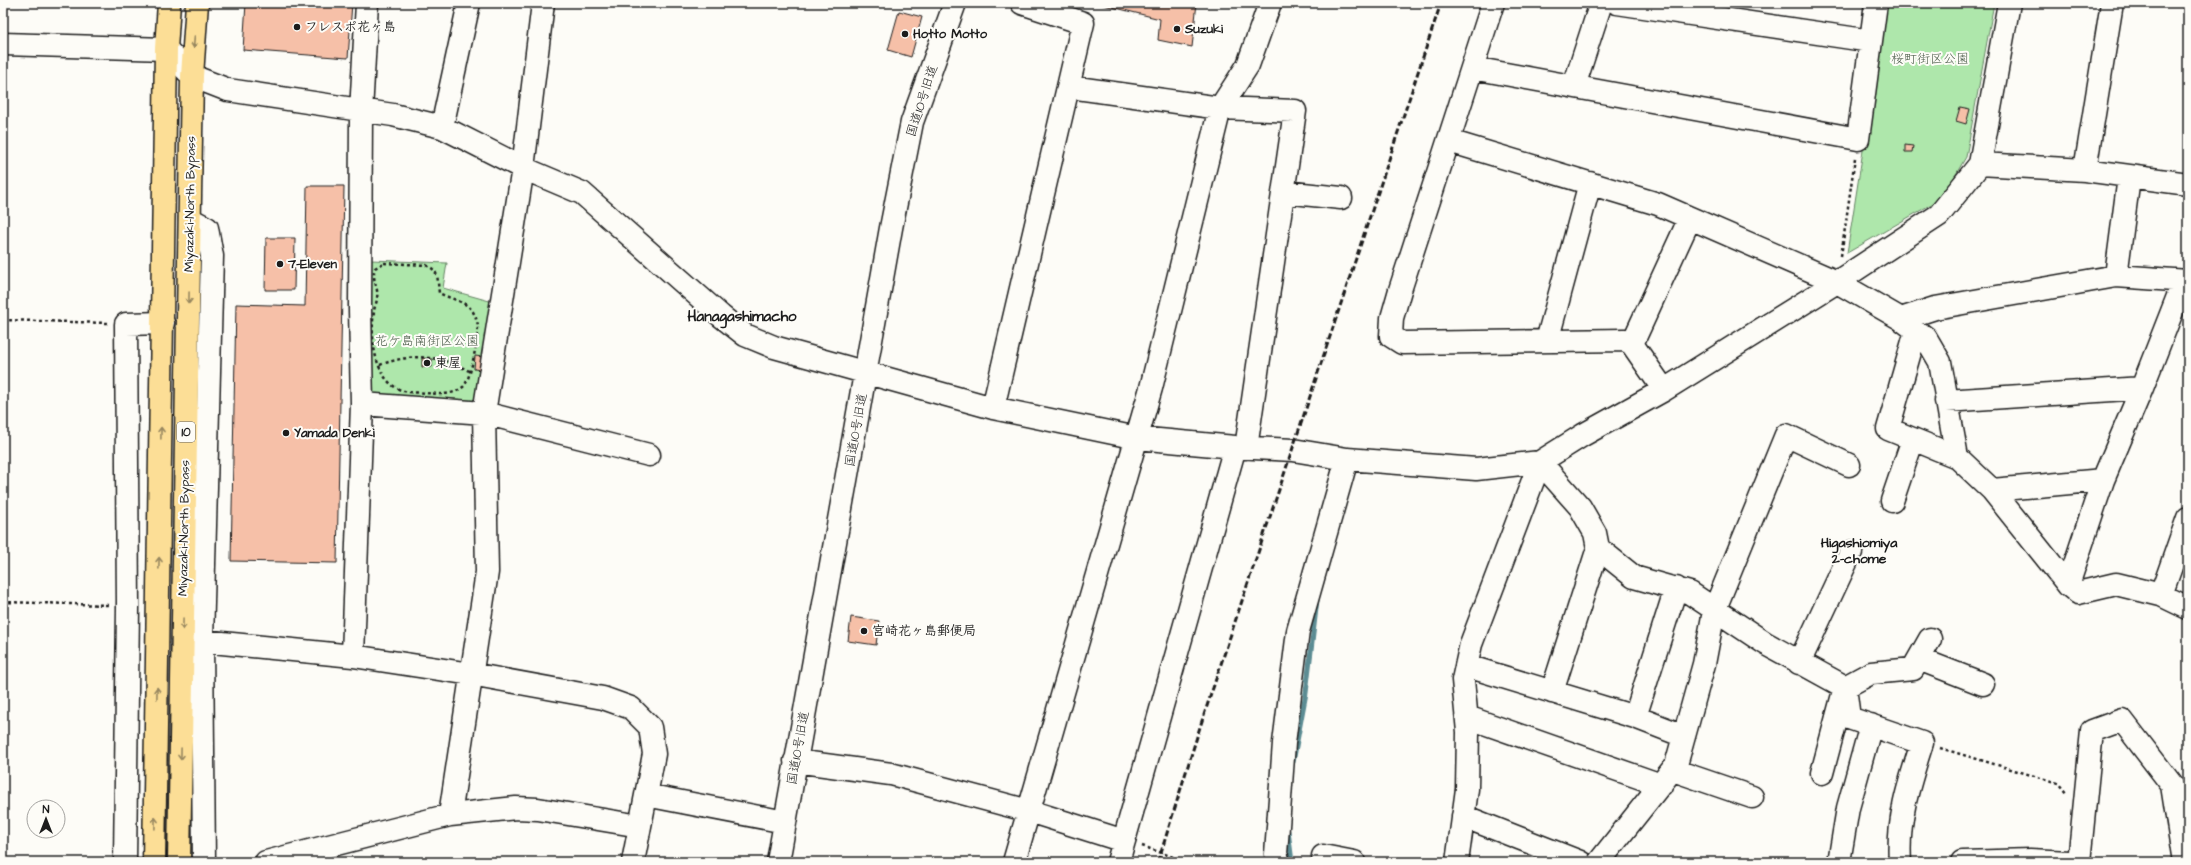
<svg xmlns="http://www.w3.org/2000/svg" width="2191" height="865" font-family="'Architects Daughter','Klee One',sans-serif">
	<rect width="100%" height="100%" fill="#fdfcf7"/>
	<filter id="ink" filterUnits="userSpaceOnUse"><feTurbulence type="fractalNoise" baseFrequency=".025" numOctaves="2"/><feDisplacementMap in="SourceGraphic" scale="8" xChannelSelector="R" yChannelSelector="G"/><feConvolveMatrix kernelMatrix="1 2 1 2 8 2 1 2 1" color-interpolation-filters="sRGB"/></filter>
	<g filter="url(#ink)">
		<!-- green -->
		<path fill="#aee7ab" stroke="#658264" d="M 1886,3 L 1994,3 L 1966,157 L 1942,198 L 1847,253 Z
			M 371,260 L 447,263 L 443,288 L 493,302 L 479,401 L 371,394 Z"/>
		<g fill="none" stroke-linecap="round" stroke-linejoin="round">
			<!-- stream -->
			<path stroke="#5c8c93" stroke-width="5" d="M 1293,762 L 1306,693 L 1317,600
				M 1288,831 L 1292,862"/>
		</g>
		<!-- building -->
		<path fill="#f6c0a8" stroke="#1c1c1c" d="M 246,3 L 352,3 L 348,58 L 243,50 Z
			M 1096,3 L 1197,3 L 1192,47 L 1158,40 L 1160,19 Z
			M 899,11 L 922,17 L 911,57 L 888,50 Z
			M 1960,107 L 1970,109 L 1966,124 L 1956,121 Z
			M 1905,145 L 1913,146 L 1912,152 L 1905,152 Z
			M 307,186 L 344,186 L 337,563 L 231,561 L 236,304 L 305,306 Z
			M 266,238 L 295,238 L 294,290 L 265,290 Z
			M 475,356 L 483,357 L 481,370 L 474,369 Z
			M 422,358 L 432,359 L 432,367 L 422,367 Z
			M 851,617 L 879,621 L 876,645 L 848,641 Z"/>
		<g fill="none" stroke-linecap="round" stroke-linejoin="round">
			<!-- minor casing -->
			<g stroke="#1c1c1c" stroke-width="25">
				<path id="minor" d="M 1493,3 L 1400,290 L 1392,318 L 1391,336 L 1402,343 L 1625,340 L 1632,344 L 1664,390
					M 1617,3 L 1871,41
					M 3,44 L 166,49 L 192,76 L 228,90 L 393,115 L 442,127 L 523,168 L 582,193 L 721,316 L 745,335 L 774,347 L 993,408 L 1137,438 L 1235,447 L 1293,450 L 1347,459 L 1476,469 L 1540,462 L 1583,435 L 1664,390 L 1837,282 L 1939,215 L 1980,164 L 2009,3
					M 1473,68 L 1858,139 L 1876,3
					M 1574,86 L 1601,3
					M 1070,87 L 1220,108 L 1295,111 L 1246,448
					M 442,127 L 469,3
					M 1449,141 L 1658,204 L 1837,282 L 1901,319 L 1926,338 L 1940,362 L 1957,457 L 1992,490 L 2068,585 L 2078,593 L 2116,584 L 2161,595 L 2188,518
					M 1980,164 L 2085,170 L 2188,184
					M 2085,170 L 2112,3
					M 1284,192 L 1341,198
					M 190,219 L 207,228 L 212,256 L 202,641 L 204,862
					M 2116,276 L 2129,177
					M 1901,319 L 1935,308 L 2116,276 L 2188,281
					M 1916,331 L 1888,429 L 1957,457
					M 1547,341 L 1590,183
					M 1632,344 L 1690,218
					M 1946,401 L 2142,388
					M 362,404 L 484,413 L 649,455
					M 993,408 L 1083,23 L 1022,3
					M 1540,462 L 1580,507 L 1595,533 L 1598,548 L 1634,577 L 1690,593 L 1765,643 L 1845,687 L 1849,718 L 1922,743 C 1909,784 1897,819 1900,862
					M 1992,490 L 2103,480
					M 1892,501 L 1913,439
					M 2068,585 L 2103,480 L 2142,388 L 2184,281
					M 2161,595 L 2188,608
					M 202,641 L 353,656 L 471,674 L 603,698 L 631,708 L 650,727 L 654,754 L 633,862
					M 353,656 L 362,404 L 360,309 L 361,112 L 367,3
					M 1919,659 L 1983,684
					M 1799,663 L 1851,552
					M 1467,666 L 1635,717 L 1684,736
					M 1552,692 L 1598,548
					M 1467,717 L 1661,785
					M 1635,717 L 1676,588
					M 795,761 L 891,774 L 1029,811 L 1124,841
					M 1673,770 L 1752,797
					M 1822,773 L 1845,687 L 1871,673 L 1913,669 L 1930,639
					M 646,795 L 785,822
					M 450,815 L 487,572 L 484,413 L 523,168 L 543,3
					M 1463,816 L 1580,862
					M 1323,856 L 1354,862
					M 125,862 L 128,606 L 126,324 L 163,323
					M 266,862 L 450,815 L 516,808 L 538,809 L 640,826
					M 778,862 L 891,228 L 912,122 L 955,3
					M 1014,862 L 1151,388 L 1220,108 L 1248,65 L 1270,3
					M 1118,862 L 1235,447
					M 1279,862 L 1276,854 L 1284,743 L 1298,631 L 1347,459
					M 1457,862 L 1467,789 L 1468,732 L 1463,680 L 1471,644 L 1540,462
					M 1599,862 L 1676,765 L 1704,664 L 1714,611 L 1786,435 L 1849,465
					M 1839,862 L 1848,808 L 1871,725
					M 1962,862 L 2030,860 L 2069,862
					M 2079,862 L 2092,731 L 2122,720 L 2172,785 L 2184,862"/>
			</g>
			<!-- highway casing -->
			<g stroke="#1c1c1c" stroke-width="25">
				<path id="highway" d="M 154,862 L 166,49 L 169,3
					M 179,862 L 192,76 L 197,3"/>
			</g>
			<!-- path -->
			<path stroke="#1c1c1c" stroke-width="2.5" stroke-dasharray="3 3" stroke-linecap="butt" d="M 1841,256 L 1855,158
				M 384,263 L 426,265 C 440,271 437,279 439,293 C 448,298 464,301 471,309 C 475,314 477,320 478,326 C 478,336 471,381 463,387 C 452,396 439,394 425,393 C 419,392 411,393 404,391 C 374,383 370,337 374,312 C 374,307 377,303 377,298 C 379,287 371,279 375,268 Z
				M 3,320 L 108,323
				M 380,365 C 411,353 440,355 469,371
				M 3,602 L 108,605
				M 1940,748 L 2058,783 L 2067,794
				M 1142,846 L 1187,862"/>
			<!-- minor -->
			<use href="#minor" stroke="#fdfcf7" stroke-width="22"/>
			<!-- highway -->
			<use href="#highway" stroke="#fcde96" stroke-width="22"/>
			<!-- rail -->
			<path stroke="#1c1c1c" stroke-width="3" stroke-dasharray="6 3" stroke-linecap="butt" d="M 1158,862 L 1200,727 L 1441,3"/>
		</g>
		<!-- one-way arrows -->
		<defs><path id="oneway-shaft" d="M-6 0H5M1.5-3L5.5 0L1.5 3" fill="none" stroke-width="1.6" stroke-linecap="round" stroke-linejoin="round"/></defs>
		<g stroke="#97875f">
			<use href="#oneway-shaft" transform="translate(194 42) rotate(94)"/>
			<use href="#oneway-shaft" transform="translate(189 298) rotate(91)"/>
			<use href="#oneway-shaft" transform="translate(161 433) rotate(-89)"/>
			<use href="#oneway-shaft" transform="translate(159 563) rotate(-89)"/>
			<use href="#oneway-shaft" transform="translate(183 624) rotate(91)"/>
			<use href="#oneway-shaft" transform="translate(157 693) rotate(-89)"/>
			<use href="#oneway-shaft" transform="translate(181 754) rotate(91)"/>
			<use href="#oneway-shaft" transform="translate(155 823) rotate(-89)"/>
		</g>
	</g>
	<!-- markers -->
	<g fill="#1c1c1c" stroke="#fdfcf7" stroke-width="1.5">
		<circle cx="297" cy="27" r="4"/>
		<circle cx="1177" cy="29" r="4"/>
		<circle cx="905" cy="34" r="4"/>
		<circle cx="280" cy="264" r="4"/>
		<circle cx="427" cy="363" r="4"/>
		<circle cx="286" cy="433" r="4"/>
		<circle cx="864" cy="631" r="4"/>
	</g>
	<g text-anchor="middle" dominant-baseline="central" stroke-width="4" stroke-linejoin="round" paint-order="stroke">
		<!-- shield labels -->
		<rect fill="#fdfcf7" stroke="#605f5e" stroke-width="1" x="177" y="422" width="18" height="20" rx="3"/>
		<g font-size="12" font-weight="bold" fill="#1c1c1c">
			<text x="186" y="432">10</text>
		</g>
		<!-- poi labels -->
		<g font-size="13" font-weight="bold" fill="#1c1c1c" stroke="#fdfcf7" text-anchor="start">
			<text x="305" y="27">フレスポ花ヶ島</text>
			<text x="1185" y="29">Suzuki</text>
			<text x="913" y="34">Hotto Motto</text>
			<text x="288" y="264">7-Eleven</text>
			<text x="435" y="363">東屋</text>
			<text x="294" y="433">Yamada Denki</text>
			<text x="872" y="631">宮崎花ヶ島郵便局</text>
		</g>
		<!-- park labels -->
		<g font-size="13" fill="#485947" stroke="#fdfcf7">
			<text x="1930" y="59">桜町街区公園</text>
			<text x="427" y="341">花ケ島南街区公園</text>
		</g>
		<!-- street labels -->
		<g font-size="13" fill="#1c1c1c" stroke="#fdfcf7">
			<text transform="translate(922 101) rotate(-72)">国道10号旧道</text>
			<text transform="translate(190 204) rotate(-89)">Miyazaki-North Bypass</text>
			<text transform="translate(856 430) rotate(-80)">国道10号旧道</text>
			<text transform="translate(184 528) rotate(-89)">Miyazaki-North Bypass</text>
			<text transform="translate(798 748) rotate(-80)">国道10号旧道</text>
		</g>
		<!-- neighbourhood labels -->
		<g font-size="14" font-weight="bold" fill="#1c1c1c" stroke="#fdfcf7">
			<text x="1859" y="543">Higashiomiya<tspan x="1859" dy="16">2-chome</tspan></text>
		</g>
		<!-- quarter labels -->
		<g font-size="15" font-weight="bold" fill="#1c1c1c" stroke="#fdfcf7">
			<text x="742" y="316">Hanagashimacho</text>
		</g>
	</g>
	<!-- margin -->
	<rect width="2191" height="865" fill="none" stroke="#fdfcf7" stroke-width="16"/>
	<rect x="8" y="8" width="2175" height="849" fill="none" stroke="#1c1c1c" stroke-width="1.5" filter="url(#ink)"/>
	<!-- north arrow -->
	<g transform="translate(46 819)"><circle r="19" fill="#fdfcf7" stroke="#a3a29f"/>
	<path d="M0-3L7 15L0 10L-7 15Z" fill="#1c1c1c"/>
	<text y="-6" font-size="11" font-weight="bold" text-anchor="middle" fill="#1c1c1c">N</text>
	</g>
</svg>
